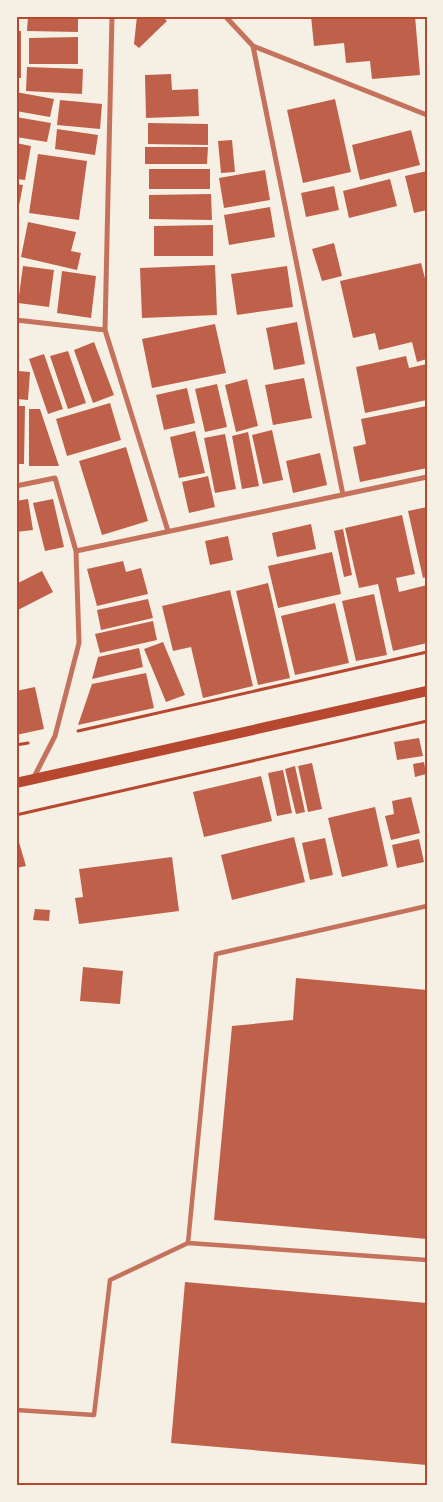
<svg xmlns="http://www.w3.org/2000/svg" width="443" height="1502" font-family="'Asap Condensed',sans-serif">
	<rect width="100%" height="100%" fill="#f6efe4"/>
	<!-- building -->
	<path fill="#bf614a" d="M 28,16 L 78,16 L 78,32 L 27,31 Z
		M 137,16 L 162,16 L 167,21 L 139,48 L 134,44 Z
		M 311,16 L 415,16 L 420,75 L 372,79 L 370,61 L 346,63 L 344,43 L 314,46 Z
		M 16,31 L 21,31 L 21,78 L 16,78 Z
		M 78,37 L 78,64 L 29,64 L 29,38 Z
		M 27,67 L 83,69 L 82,94 L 26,91 Z
		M 171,74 L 172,90 L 198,89 L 199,116 L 146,118 L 145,75 Z
		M 16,92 L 54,99 L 50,117 L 16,111 Z
		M 335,99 L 351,172 L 303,183 L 287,110 Z
		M 60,100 L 102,104 L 100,129 L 57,125 Z
		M 16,117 L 51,123 L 47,142 L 16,137 Z
		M 148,123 L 208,124 L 208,145 L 148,144 Z
		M 57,129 L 98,135 L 95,155 L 55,149 Z
		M 411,130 L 420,165 L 360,180 L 352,145 Z
		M 232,140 L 235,172 L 221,173 L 218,141 Z
		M 16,143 L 31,146 L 25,180 L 16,179 Z
		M 145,147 L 208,147 L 207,164 L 145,164 Z
		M 38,154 L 87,161 L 79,220 L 29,213 Z
		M 149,169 L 210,169 L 210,189 L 149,189 Z
		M 265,170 L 270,200 L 224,208 L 219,178 Z
		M 427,171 L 427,210 L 414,213 L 405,176 Z
		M 390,179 L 397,206 L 349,218 L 343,191 Z
		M 16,184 L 23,185 L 17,216 L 16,216 Z
		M 334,186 L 339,210 L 306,217 L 301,193 Z
		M 211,194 L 212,220 L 149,219 L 149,195 Z
		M 270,207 L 275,237 L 229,245 L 224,215 Z
		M 28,222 L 76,232 L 71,251 L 81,253 L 77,270 L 21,257 Z
		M 213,225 L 213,256 L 154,256 L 154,226 Z
		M 334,243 L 342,276 L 322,281 L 312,249 Z
		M 421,263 L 427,286 L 427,359 L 417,362 L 412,342 L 379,350 L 375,333 L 353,338 L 340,281 Z
		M 215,265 L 217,315 L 142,318 L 140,268 Z
		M 23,266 L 54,270 L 49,307 L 18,303 Z
		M 287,266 L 293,307 L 237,315 L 231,274 Z
		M 62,271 L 96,276 L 91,318 L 57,313 Z
		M 297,322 L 305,364 L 274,370 L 266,328 Z
		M 215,324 L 226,373 L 152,388 L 142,339 Z
		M 94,342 L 114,395 L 93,403 L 74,350 Z
		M 68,351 L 86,403 L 68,409 L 50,356 Z
		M 44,354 L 63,409 L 48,414 L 29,359 Z
		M 406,356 L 409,368 L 427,364 L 427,400 L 365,413 L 356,367 Z
		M 16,357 L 19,358 L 18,371 L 30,372 L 28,400 L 16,399 Z
		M 304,378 L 312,418 L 273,425 L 265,385 Z
		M 247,379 L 258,426 L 236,432 L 225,385 Z
		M 217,384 L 227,427 L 205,432 L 195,389 Z
		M 187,388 L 195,423 L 164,430 L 156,395 Z
		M 110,403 L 121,440 L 67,456 L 56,419 Z
		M 16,406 L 25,406 L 24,464 L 16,464 Z
		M 427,406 L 427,468 L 360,482 L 353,447 L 366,444 L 361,419 Z
		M 29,409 L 40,409 L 59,466 L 29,466 Z
		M 272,430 L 283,480 L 263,484 L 252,435 Z
		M 195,431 L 205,473 L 179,478 L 170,437 Z
		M 248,432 L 259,486 L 242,489 L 232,436 Z
		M 225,434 L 236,489 L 215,493 L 204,438 Z
		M 126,447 L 148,521 L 102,535 L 79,461 Z
		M 320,453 L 327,485 L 293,493 L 286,461 Z
		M 208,476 L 215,507 L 189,513 L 182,482 Z
		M 28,499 L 33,530 L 16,532 L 16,501 Z
		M 53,499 L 64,547 L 45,551 L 33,503 Z
		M 427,507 L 427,577 L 423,578 L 408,511 Z
		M 402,515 L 415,574 L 396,578 L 399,592 L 427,585 L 427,643 L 393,651 L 378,584 L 359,588 L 345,528 Z
		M 311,524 L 316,549 L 277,557 L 272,533 Z
		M 343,529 L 352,575 L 344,577 L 334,531 Z
		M 228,536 L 233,560 L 210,565 L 205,541 Z
		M 332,552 L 341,594 L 278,608 L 268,566 Z
		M 123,561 L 126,572 L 141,568 L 148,594 L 97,606 L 87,569 Z
		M 42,571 L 53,592 L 16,611 L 16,584 Z
		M 268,583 L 290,678 L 258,685 L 236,591 Z
		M 230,590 L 253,686 L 203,698 L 191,647 L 173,651 L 162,606 Z
		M 374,594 L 387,655 L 356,661 L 342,601 Z
		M 148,599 L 153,618 L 101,630 L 97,610 Z
		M 335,603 L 349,663 L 295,675 L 281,616 Z
		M 153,621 L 157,640 L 100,653 L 95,634 Z
		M 163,642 L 185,695 L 166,702 L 144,649 Z
		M 139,648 L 143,667 L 92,679 L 98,657 Z
		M 146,673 L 154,708 L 78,725 L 92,684 Z
		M 35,687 L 44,729 L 16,735 L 16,691 Z
		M 419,738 L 423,756 L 397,760 L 394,742 Z
		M 424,762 L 426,774 L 415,777 L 413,764 Z
		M 312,763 L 322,809 L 308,812 L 298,766 Z
		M 295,766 L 305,812 L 296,814 L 285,769 Z
		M 283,770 L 292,813 L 277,816 L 268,773 Z
		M 261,776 L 272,821 L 204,837 L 193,792 Z
		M 411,797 L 420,833 L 391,840 L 385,816 L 394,814 L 392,801 Z
		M 375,807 L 388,866 L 342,877 L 328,818 Z
		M 16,832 L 26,866 L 16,868 Z
		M 294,837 L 305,882 L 232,900 L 221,855 Z
		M 325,838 L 333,875 L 310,880 L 302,843 Z
		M 419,839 L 424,862 L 397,868 L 392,845 Z
		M 172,857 L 179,911 L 79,924 L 75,898 L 83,897 L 79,869 Z
		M 35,909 L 50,910 L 49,921 L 33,920 Z
		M 83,967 L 123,971 L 120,1004 L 80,1001 Z
		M 296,978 L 427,990 L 427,1239 L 214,1220 L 232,1026 L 293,1020 Z
		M 185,1282 L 427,1303 L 427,1465 L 171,1443 Z"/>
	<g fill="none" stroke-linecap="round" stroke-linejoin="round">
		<!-- path -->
		<path stroke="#b5482f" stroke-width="3" d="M 78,731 L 427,652
			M 16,745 L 28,743
			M 16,815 L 427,721"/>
		<!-- pedestrian -->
		<path stroke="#c5725c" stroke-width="4.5" d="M 188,1243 L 427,1260
			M 16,1410 L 94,1415 L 110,1280 L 188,1243 L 216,954 L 427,906"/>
		<!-- minor -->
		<path stroke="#c5725c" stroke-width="5" d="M 112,16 L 105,330 L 168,531
			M 225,16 L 253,46 L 427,115
			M 253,46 L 343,495
			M 16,320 L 105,330
			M 16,486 L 55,478 L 76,551 L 79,643 L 55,736 L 33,779
			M 76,551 L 427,477"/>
		<!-- secondary -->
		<path stroke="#b5482f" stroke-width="10" d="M 16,783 L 427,691"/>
	</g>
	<!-- border -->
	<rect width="443" height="1502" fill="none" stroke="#f6efe4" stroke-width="35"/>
	<rect x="18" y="18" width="408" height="1466" fill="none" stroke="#b5482f" stroke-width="2"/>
</svg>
